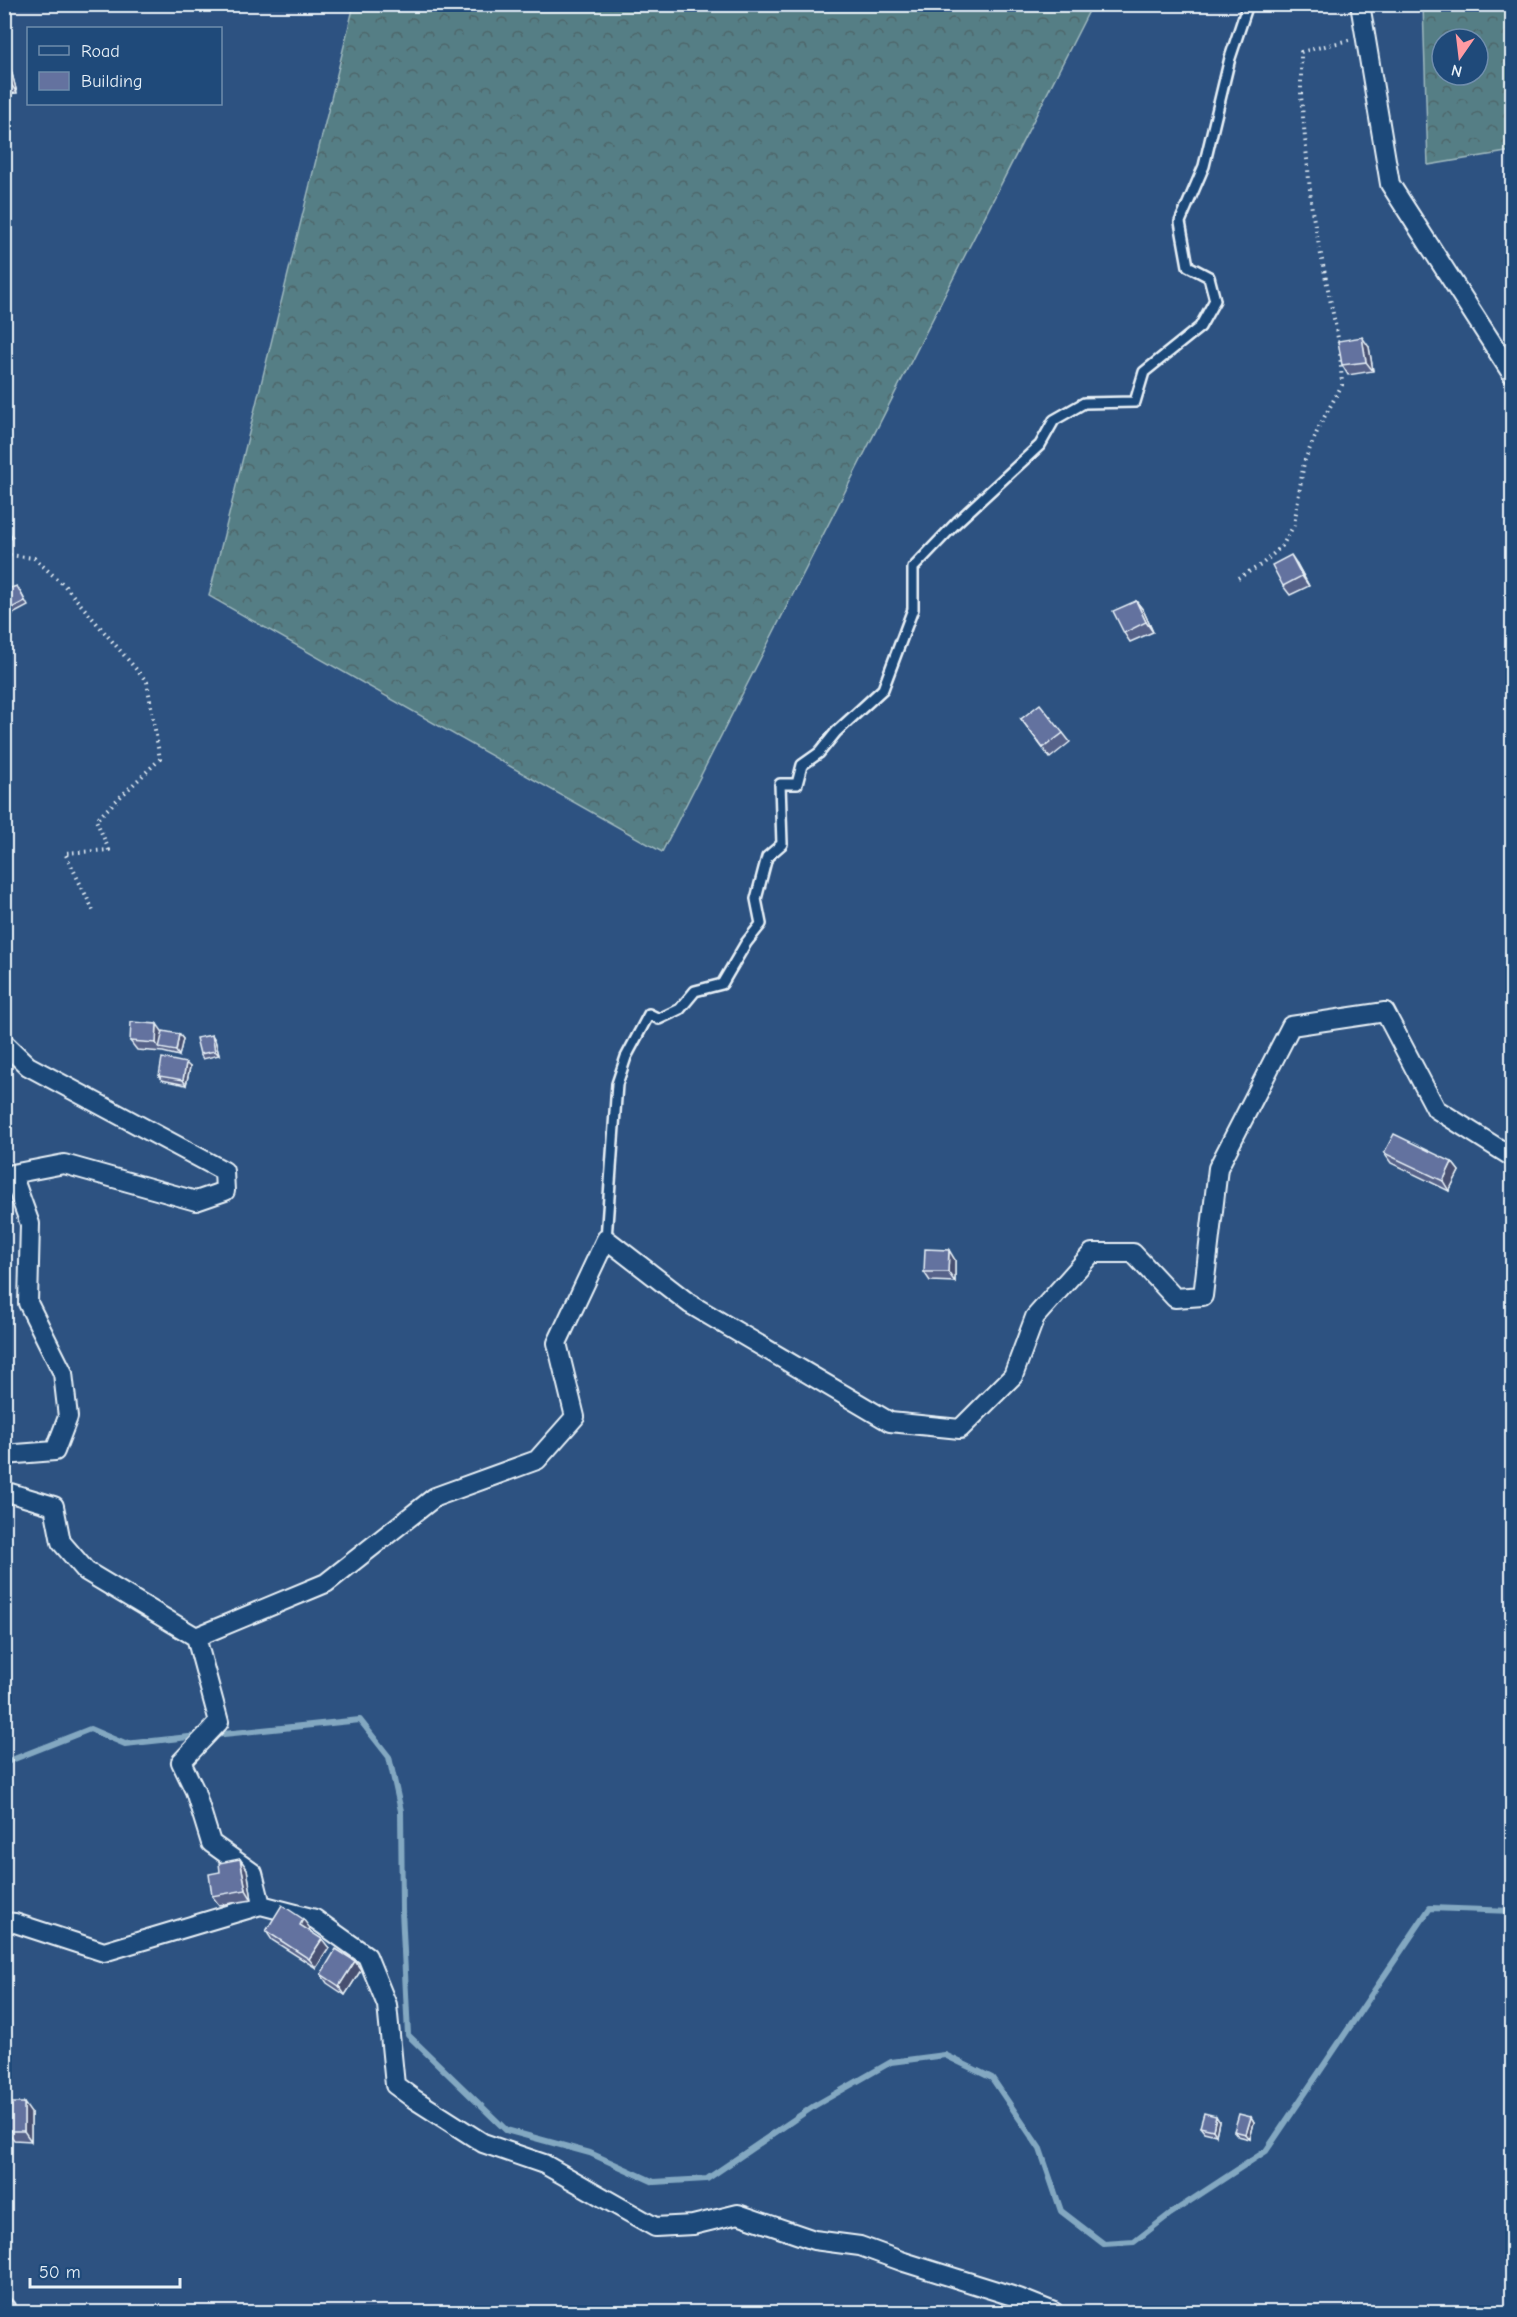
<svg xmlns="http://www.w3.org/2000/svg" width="1517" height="2317" font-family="'Comic Neue',sans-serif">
	<defs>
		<pattern id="forest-crowns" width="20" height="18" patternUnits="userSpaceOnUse" patternTransform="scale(1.5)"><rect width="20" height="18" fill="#557e85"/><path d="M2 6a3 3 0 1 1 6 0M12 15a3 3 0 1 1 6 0" fill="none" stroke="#4e666a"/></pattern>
	</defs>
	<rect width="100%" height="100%" fill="#2d5281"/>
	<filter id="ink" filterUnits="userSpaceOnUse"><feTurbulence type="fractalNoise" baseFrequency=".0167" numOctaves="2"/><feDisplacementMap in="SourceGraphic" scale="12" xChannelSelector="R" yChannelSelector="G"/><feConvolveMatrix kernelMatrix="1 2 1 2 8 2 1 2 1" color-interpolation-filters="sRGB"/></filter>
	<g filter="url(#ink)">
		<!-- forest -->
		<path fill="url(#forest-crowns)" stroke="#9eb8be" stroke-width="1.5" fill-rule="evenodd" d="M 354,5 L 1092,5 L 662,852 L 209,596 Z
			M 1423,5 L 1512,5 L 1512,151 L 1428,165 ZM 1442,39 L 1478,39 L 1478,75 L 1442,75 Z"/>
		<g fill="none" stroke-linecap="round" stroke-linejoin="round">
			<!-- stream -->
			<path stroke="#83a8c1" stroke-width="6" d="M 214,1735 L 360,1720 L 389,1757 L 401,1811 L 402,1910 L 408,2035 L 506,2130 L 590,2153 L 654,2182 L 707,2179 L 814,2106 L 891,2062 L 945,2055 L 992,2078 L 1040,2149 L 1061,2211 L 1104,2244 L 1134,2242 L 1170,2214 L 1266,2151 L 1430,1908 L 1512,1911
				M 4,1763 L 90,1729 L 125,1744 L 198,1736"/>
			<!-- service casing -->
			<g stroke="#e8f1f8" stroke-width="14">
				<path id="service" d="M 606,1239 L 617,1084 L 626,1057 L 649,1014 L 659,1019 L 680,1009 L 695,991 L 722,984 L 746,943 L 761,924 L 756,899 L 767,857 L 782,844 L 780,784 L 797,784 L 802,765 L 819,753 L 836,732 L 883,689 L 913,609 L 913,568 L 957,522 L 1040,445 L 1054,420 L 1084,403 L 1135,402 L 1144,372 L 1200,327 L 1215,300 L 1209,277 L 1188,266 L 1180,222 L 1204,166 L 1230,58 L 1248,4
					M 4,2301 L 9,2306 L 8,2312"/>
			</g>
			<!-- minor casing -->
			<g stroke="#e8f1f8" stroke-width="22">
				<path id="minor" d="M 1360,4 L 1390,184 L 1512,374
					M 4,1043 L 28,1066 L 224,1171 L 225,1191 L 196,1201 L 64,1164 L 12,1174 L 30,1224 L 28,1303 L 63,1373 L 68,1417 L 55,1451 L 4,1455
					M 4,1491 L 54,1506 L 61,1542 L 86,1571 L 196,1637
					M 261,1905 L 253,1873 L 211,1843 L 195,1791 L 181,1762 L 219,1722 L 196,1637 L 326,1583 L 435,1497 L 537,1460 L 575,1417 L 557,1343 L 606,1239 L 690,1304 L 890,1422 L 960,1429 L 1013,1376 L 1035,1317 L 1092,1253 L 1133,1253 L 1175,1298 L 1203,1296 L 1218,1168 L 1291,1026 L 1385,1012 L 1436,1109 L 1512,1157
					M 4,1922 L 15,1923 L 104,1952 L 261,1905 L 315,1919 L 367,1956 L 387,2005 L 395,2085 L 414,2099 L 483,2143 L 544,2164 L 655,2227 L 693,2225 L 738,2214 L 814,2240 L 860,2246 L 904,2262 L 1019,2298 L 1054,2312"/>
			</g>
			<!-- path -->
			<path stroke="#e8f1f8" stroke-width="4" stroke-dasharray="1.5 4.5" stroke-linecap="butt" d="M 1339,343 L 1312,211 L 1301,96 L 1301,52 L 1349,40
				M 10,555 L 34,558 L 64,585 L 147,682 L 160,759 L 96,820 L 109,850 L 65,853 L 95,914
				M 1238,578 L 1261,565 L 1282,546 L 1294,525 L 1304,462 L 1320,425 L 1342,385 L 1340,351"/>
			<!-- service -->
			<use href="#service" stroke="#1f4a7a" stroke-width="9"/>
			<!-- minor -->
			<use href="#minor" stroke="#1f4a7a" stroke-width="18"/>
		</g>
		<!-- wall -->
		<path fill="#566289" stroke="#e8f1f8" stroke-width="1.5" d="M 4,61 L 11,70 L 17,93 L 4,94 Z
			M 1369,347 L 1373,371 L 1348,375 L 1342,365 Z
			M 4,526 L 13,537 L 4,544 Z
			M 1297,564 L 1309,586 L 1290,595 L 1283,586 Z
			M 20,591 L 28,606 L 11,615 L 8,610 Z
			M 1136,601 L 1143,610 L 1153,632 L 1130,642 L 1124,633 Z
			M 1021,719 L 1063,733 L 1070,742 L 1050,758 Z
			M 163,1032 L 179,1034 L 183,1039 L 179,1056 L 163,1052 L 137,1050 L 130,1041 Z
			M 212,1035 L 215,1040 L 219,1055 L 203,1059 L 200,1054 Z
			M 190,1067 L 186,1085 L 162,1080 L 159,1076 Z
			M 1384,1153 L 1452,1162 L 1459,1171 L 1449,1191 L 1391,1163 Z
			M 955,1260 L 955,1282 L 930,1281 L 924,1272 Z
			M 240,1859 L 247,1869 L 252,1900 L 219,1905 L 212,1896 L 220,1872 Z
			M 310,1928 L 309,1930 L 329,1948 L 316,1968 L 272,1940 L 266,1931 Z
			M 355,1961 L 361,1970 L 345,1995 L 327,1983 L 321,1974 Z
			M 4,2098 L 11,2103 L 31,2113 L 31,2141 L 14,2140 L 7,2130 L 4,2130 Z
			M 1251,2117 L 1254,2122 L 1250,2139 L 1238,2136 L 1234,2131 Z
			M 1219,2121 L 1216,2135 L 1204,2132 L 1200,2127 Z"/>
		<!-- shaded-wall -->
		<path fill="#46506f" stroke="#e8f1f8" stroke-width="1.5" d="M 4,61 L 11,70 L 17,93 L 10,83 Z
			M 1362,337 L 1369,347 L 1373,371 L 1366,362 Z
			M 1291,555 L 1297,564 L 1309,586 L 1302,576 Z
			M 1136,601 L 1143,610 L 1153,632 L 1146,622 Z
			M 157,1024 L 164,1034 L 159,1048 L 156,1043 Z
			M 179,1034 L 183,1039 L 179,1056 L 176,1051 Z
			M 212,1035 L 215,1040 L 219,1055 L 215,1051 Z
			M 186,1063 L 190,1067 L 186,1085 L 183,1080 Z
			M 1452,1162 L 1459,1171 L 1449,1191 L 1443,1181 Z
			M 949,1250 L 955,1260 L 955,1282 L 948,1272 Z
			M 240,1859 L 247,1869 L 252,1900 L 246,1890 Z
			M 303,1919 L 310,1928 L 306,1934 L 300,1925 Z
			M 322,1939 L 329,1948 L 316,1968 L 309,1959 Z
			M 355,1961 L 361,1970 L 345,1995 L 339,1986 Z
			M 24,2103 L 31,2113 L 31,2141 L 24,2131 Z
			M 1216,2116 L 1219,2121 L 1216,2135 L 1213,2130 Z
			M 1251,2117 L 1254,2122 L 1250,2139 L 1246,2134 Z"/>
		<!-- building -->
		<path fill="#64729f" stroke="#e8f1f8" stroke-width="1.5" d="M 4,62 L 10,83 L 4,84 Z
			M 1362,337 L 1366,362 L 1342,365 L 1338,341 Z
			M 4,526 L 10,532 L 4,537 Z
			M 1291,555 L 1302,576 L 1283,586 L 1272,565 Z
			M 17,586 L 25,601 L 8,610 L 4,604 L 4,590 Z
			M 1136,601 L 1146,622 L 1124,633 L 1113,611 Z
			M 1040,704 L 1063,733 L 1043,748 L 1021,719 Z
			M 131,1022 L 157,1024 L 156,1043 L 130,1041 Z
			M 163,1031 L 179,1034 L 176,1051 L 159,1048 Z
			M 212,1035 L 215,1051 L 200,1054 L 196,1038 Z
			M 162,1058 L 186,1063 L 183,1080 L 159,1076 Z
			M 1394,1134 L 1452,1162 L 1443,1181 L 1384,1153 Z
			M 925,1249 L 949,1250 L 948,1272 L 924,1272 Z
			M 240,1859 L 246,1890 L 212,1896 L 209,1874 L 220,1872 L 219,1863 Z
			M 282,1905 L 303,1919 L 300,1925 L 322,1939 L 309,1959 L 266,1931 Z
			M 336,1949 L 355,1961 L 339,1986 L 321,1974 Z
			M 4,2098 L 7,2098 L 7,2103 L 24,2103 L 24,2131 L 7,2131 L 7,2121 L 4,2121 Z
			M 1204,2113 L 1216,2116 L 1213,2130 L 1200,2127 Z
			M 1239,2114 L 1251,2117 L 1246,2134 L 1234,2131 Z"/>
	</g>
	<!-- margin -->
	<rect width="1517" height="2317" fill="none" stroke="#1f4a7a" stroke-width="24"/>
	<rect x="12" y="12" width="1493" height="2293" fill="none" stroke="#e8f1f8" stroke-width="2" filter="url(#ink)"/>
	<!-- legend -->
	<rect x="27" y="27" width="195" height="78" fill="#1f4a7a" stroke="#6f8dac" stroke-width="1.5"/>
	<rect x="39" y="46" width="30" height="9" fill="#1f4a7a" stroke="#6f8dac" stroke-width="1.5"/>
	<text x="81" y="57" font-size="18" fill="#e8f1f8">Road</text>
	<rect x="39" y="72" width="30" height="18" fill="#64729f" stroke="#6f8dac" stroke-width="1.5"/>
	<text x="81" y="87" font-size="18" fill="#e8f1f8">Building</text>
	<!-- north arrow -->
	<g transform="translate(1460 57) rotate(194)"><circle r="28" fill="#1f4a7a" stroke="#6f8dac" stroke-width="1.5"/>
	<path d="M0-4.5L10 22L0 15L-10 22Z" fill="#ff9aa2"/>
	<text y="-9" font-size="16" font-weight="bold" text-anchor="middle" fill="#e8f1f8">N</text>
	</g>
	<!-- scale -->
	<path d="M30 2278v9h150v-9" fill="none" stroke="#e8f1f8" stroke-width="3"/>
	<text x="39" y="2278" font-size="18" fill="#e8f1f8" stroke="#1f4a7a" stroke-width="4.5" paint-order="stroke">50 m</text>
</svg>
